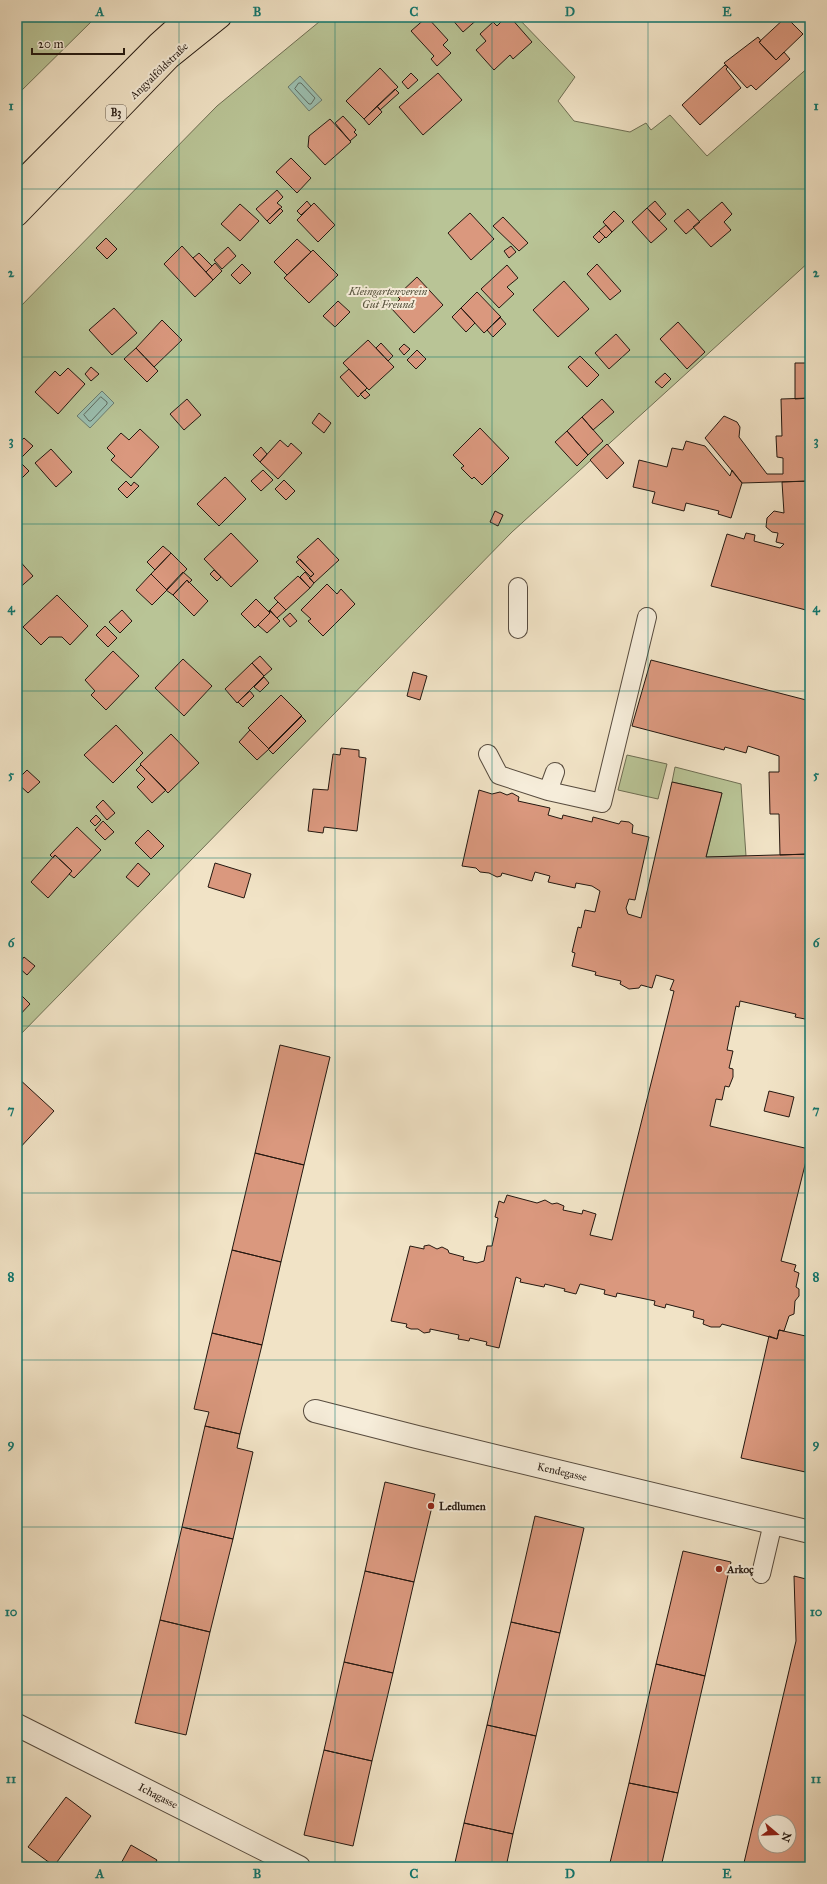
<svg xmlns="http://www.w3.org/2000/svg" width="827" height="1884" font-family="'IM FELL Great Primer',serif">
	<rect width="100%" height="100%" fill="#f1e3c6"/>
	<filter id="stains"><feTurbulence type="fractalNoise" baseFrequency=".005" numOctaves="4"/><feColorMatrix values="0 0 0 0 .2 0 0 0 0 .09 0 0 0 0 .02 0 0 0 .5 -.17"/></filter>
	<radialGradient id="worn" r=".72"><stop offset=".6" stop-color="#630" stop-opacity="0"/><stop offset="1" stop-color="#630" stop-opacity=".3"/></radialGradient>
	<!-- green -->
	<path fill="#b9c496" stroke="#6e6e53" d="M 17,17 L 96,17 L 17,95 Z
		M 325,17 L 517,17 L 575,77 L 558,101 L 574,121 L 630,132 L 646,123 L 651,130 L 670,115 L 707,156 L 810,66 L 810,261 L 512,532 L 17,1038 L 17,310 L 217,106 Z
		M 627,755 L 667,764 L 658,799 L 618,790 Z
		M 675,767 L 741,784 L 746,856 L 706,857 L 722,793 L 672,782 Z"/>
	<!-- water -->
	<path fill="#9bbfb0" stroke="#6b7c70" d="M 300,76 L 322,100 L 309,111 L 288,87 Z
		M 102,391 L 114,403 L 90,428 L 77,416 Z"/>
	<g fill="none" stroke-linecap="round" stroke-linejoin="round">
		<!-- shore -->
		<path stroke="#606c60" stroke-width="1" d="M 299,83 L 301,83 L 315,98 L 311,104 L 309,104 L 295,89 Z
			M 101,397 L 107,402 L 107,404 L 91,421 L 89,421 L 84,415 Z"/>
	</g>
	<!-- building -->
	<path fill="#da987e" stroke="#241810" fill-rule="evenodd" d="M 427,17 L 448,40 L 443,45 L 451,53 L 437,66 L 431,59 L 434,56 L 411,31 Z
		M 450,17 L 480,17 L 463,32 Z
		M 506,17 L 510,17 L 532,42 L 513,59 L 510,55 L 494,70 L 476,50 L 486,41 L 480,34 L 493,22 L 497,26 Z
		M 786,17 L 803,34 L 776,60 L 759,42 Z
		M 758,37 L 761,41 L 759,42 L 776,60 L 784,52 L 790,59 L 756,90 L 751,85 L 747,88 L 724,63 Z
		M 725,65 L 728,67 L 726,69 L 741,88 L 700,125 L 682,105 Z
		M 380,68 L 398,87 L 364,119 L 346,101 Z
		M 411,73 L 418,80 L 408,89 L 402,82 Z
		M 438,73 L 462,100 L 423,135 L 399,107 Z
		M 395,89 L 399,93 L 380,110 L 377,106 Z
		M 377,106 L 382,112 L 369,125 L 364,119 Z
		M 343,116 L 356,130 L 354,132 L 357,135 L 350,141 L 335,123 Z
		M 330,119 L 351,142 L 325,165 L 308,147 L 309,136 Z
		M 291,158 L 311,178 L 297,193 L 276,172 Z
		M 277,190 L 283,197 L 277,203 L 282,207 L 267,221 L 256,209 Z
		M 307,201 L 311,206 L 301,215 L 297,211 Z
		M 655,201 L 666,214 L 659,221 L 647,208 Z
		M 722,202 L 732,214 L 724,222 L 731,230 L 711,247 L 693,227 Z
		M 314,203 L 335,225 L 318,242 L 297,220 Z
		M 240,204 L 259,221 L 240,241 L 221,224 Z
		M 280,208 L 283,211 L 270,224 L 267,221 Z
		M 647,208 L 667,229 L 651,243 L 632,222 Z
		M 688,209 L 700,222 L 686,234 L 674,221 Z
		M 614,211 L 624,221 L 612,232 L 603,222 Z
		M 470,213 L 494,239 L 471,260 L 448,233 Z
		M 503,217 L 528,243 L 519,251 L 493,226 Z
		M 606,225 L 612,232 L 606,238 L 599,231 Z
		M 599,231 L 605,237 L 599,243 L 593,237 Z
		M 106,238 L 117,249 L 107,259 L 96,248 Z
		M 297,239 L 311,252 L 287,275 L 274,262 Z
		M 182,246 L 213,280 L 195,297 L 164,264 Z
		M 511,246 L 516,252 L 509,258 L 504,251 Z
		M 228,247 L 236,256 L 222,269 L 214,260 Z
		M 313,250 L 338,275 L 309,303 L 284,278 Z
		M 199,253 L 212,266 L 206,272 L 193,258 Z
		M 215,263 L 222,271 L 213,280 L 206,272 Z
		M 242,264 L 251,273 L 240,284 L 231,275 Z
		M 597,264 L 621,291 L 610,300 L 587,274 Z
		M 507,265 L 518,278 L 507,287 L 514,294 L 499,308 L 481,289 Z
		M 417,277 L 443,305 L 414,333 L 391,308 L 400,299 L 397,296 Z
		M 564,281 L 589,309 L 558,337 L 533,310 Z
		M 477,292 L 501,317 L 484,333 L 461,308 Z
		M 338,301 L 350,312 L 335,327 L 323,316 Z
		M 114,308 L 137,333 L 112,355 L 89,330 Z
		M 461,308 L 475,323 L 466,332 L 452,317 Z
		M 500,317 L 506,324 L 493,337 L 487,330 Z
		M 162,320 L 182,340 L 154,367 L 136,348 Z
		M 678,322 L 705,352 L 687,369 L 660,339 Z
		M 616,334 L 630,350 L 609,369 L 595,353 Z
		M 368,340 L 394,367 L 369,390 L 343,363 Z
		M 381,343 L 393,356 L 388,361 L 376,348 Z
		M 404,344 L 410,349 L 404,355 L 399,349 Z
		M 136,348 L 158,371 L 147,382 L 124,359 Z
		M 417,350 L 426,359 L 416,369 L 407,360 Z
		M 580,356 L 599,375 L 587,387 L 568,367 Z
		M 795,363 L 810,363 L 810,398 L 795,399 Z
		M 91,367 L 99,374 L 91,381 L 85,374 Z
		M 68,368 L 85,384 L 58,414 L 35,392 L 55,371 L 60,376 Z
		M 349,369 L 367,388 L 358,397 L 340,377 Z
		M 665,373 L 671,379 L 662,388 L 655,382 Z
		M 365,390 L 370,395 L 365,399 L 360,394 Z
		M 810,398 L 810,481 L 742,483 L 705,438 L 724,416 L 737,422 L 740,427 L 739,437 L 767,474 L 783,474 L 783,458 L 777,457 L 776,436 L 782,436 L 781,399 Z
		M 187,399 L 201,415 L 184,430 L 170,414 Z
		M 602,399 L 614,412 L 593,430 L 582,417 Z
		M 319,413 L 331,423 L 324,433 L 312,423 Z
		M 582,417 L 603,441 L 588,455 L 567,431 Z
		M 480,428 L 509,458 L 482,485 L 474,477 L 472,479 L 461,468 L 464,466 L 453,455 Z
		M 140,429 L 159,447 L 131,478 L 111,460 L 115,456 L 107,448 L 121,433 L 129,440 Z
		M 567,431 L 588,455 L 577,466 L 555,442 Z
		M 24,438 L 33,446 L 17,462 L 17,441 L 19,443 Z
		M 280,440 L 288,447 L 291,443 L 302,453 L 278,479 L 260,462 Z
		M 686,441 L 705,446 L 730,476 L 732,470 L 742,483 L 731,518 L 718,514 L 719,511 L 686,503 L 684,511 L 652,503 L 655,492 L 633,487 L 639,460 L 667,467 L 672,448 L 683,450 Z
		M 607,444 L 624,463 L 607,479 L 590,460 Z
		M 261,447 L 267,454 L 260,462 L 253,455 Z
		M 51,449 L 72,472 L 56,487 L 35,463 Z
		M 20,462 L 29,471 L 22,478 L 17,473 L 17,465 Z
		M 263,470 L 273,480 L 261,491 L 251,481 Z
		M 225,477 L 246,499 L 219,526 L 197,504 Z
		M 284,480 L 295,491 L 286,500 L 275,489 Z
		M 126,481 L 131,486 L 134,482 L 139,486 L 127,498 L 118,489 Z
		M 810,481 L 810,611 L 711,586 L 727,534 L 744,539 L 746,533 L 755,535 L 754,541 L 780,548 L 784,544 L 776,542 L 778,533 L 772,532 L 766,527 L 767,518 L 774,511 L 784,513 L 782,482 Z
		M 495,511 L 503,515 L 498,526 L 490,522 Z
		M 231,533 L 258,561 L 231,587 L 204,559 Z
		M 318,538 L 339,560 L 314,583 L 309,578 L 314,574 L 297,557 Z
		M 163,546 L 171,553 L 155,570 L 147,562 Z
		M 171,553 L 187,569 L 167,590 L 151,574 Z
		M 17,558 L 33,576 L 17,590 Z
		M 300,559 L 314,574 L 311,577 L 296,562 Z
		M 214,570 L 221,577 L 217,581 L 210,574 Z
		M 183,572 L 192,580 L 189,583 L 187,580 L 173,595 L 166,590 Z
		M 305,572 L 314,583 L 310,588 L 300,577 Z
		M 151,574 L 167,590 L 152,605 L 136,590 Z
		M 298,576 L 310,588 L 286,610 L 274,598 Z
		M 187,580 L 208,601 L 194,616 L 173,595 Z
		M 327,584 L 337,594 L 341,589 L 355,604 L 323,636 L 308,621 L 311,619 L 301,610 Z
		M 57,595 L 88,626 L 70,645 L 62,637 L 49,637 L 41,645 L 23,627 Z
		M 256,599 L 270,613 L 255,628 L 241,614 Z
		M 278,602 L 286,610 L 277,618 L 270,610 Z
		M 122,610 L 132,621 L 120,633 L 109,622 Z
		M 269,610 L 280,621 L 267,633 L 258,625 L 270,613 Z
		M 290,613 L 297,621 L 290,627 L 283,619 Z
		M 105,626 L 117,638 L 108,647 L 96,635 Z
		M 113,651 L 139,676 L 106,710 L 91,695 L 95,691 L 85,680 Z
		M 260,656 L 272,669 L 264,676 L 252,663 Z
		M 183,659 L 212,686 L 184,716 L 155,688 Z
		M 651,660 L 810,701 L 810,854 L 780,855 L 779,814 L 770,814 L 769,772 L 779,772 L 779,756 L 748,746 L 746,753 L 725,747 L 724,750 L 632,726 Z
		M 252,663 L 264,676 L 237,703 L 225,689 Z
		M 413,672 L 427,676 L 420,700 L 407,696 Z
		M 264,677 L 269,683 L 260,692 L 254,687 Z
		M 250,691 L 254,696 L 243,707 L 238,702 Z
		M 281,695 L 302,716 L 269,749 L 248,728 Z
		M 301,716 L 306,721 L 273,754 L 268,749 Z
		M 116,725 L 143,753 L 113,783 L 84,755 Z
		M 250,730 L 269,749 L 257,760 L 239,742 Z
		M 171,734 L 199,763 L 168,793 L 140,764 Z
		M 341,748 L 359,750 L 359,757 L 366,758 L 357,831 L 324,827 L 323,833 L 308,831 L 313,789 L 328,790 L 333,754 L 340,755 Z
		M 141,765 L 166,790 L 152,803 L 137,787 L 145,779 L 136,770 Z
		M 27,770 L 40,782 L 28,793 L 17,783 L 17,780 Z
		M 672,782 L 722,793 L 706,857 L 810,854 L 810,1020 L 795,1017 L 796,1014 L 740,1001 L 739,1007 L 736,1006 L 727,1050 L 733,1051 L 729,1068 L 733,1069 L 733,1077 L 729,1087 L 725,1086 L 722,1100 L 716,1099 L 710,1126 L 809,1149 L 781,1261 L 796,1265 L 794,1271 L 799,1273 L 796,1287 L 799,1289 L 799,1296 L 795,1301 L 794,1314 L 789,1316 L 784,1331 L 779,1330 L 777,1339 L 722,1324 L 720,1327 L 711,1327 L 703,1324 L 704,1320 L 693,1317 L 694,1311 L 666,1304 L 665,1308 L 654,1305 L 655,1301 L 617,1293 L 616,1297 L 604,1294 L 605,1290 L 580,1284 L 576,1294 L 564,1291 L 565,1289 L 545,1284 L 544,1287 L 520,1282 L 521,1279 L 516,1277 L 499,1348 L 486,1345 L 487,1342 L 470,1338 L 469,1341 L 464,1340 L 458,1339 L 459,1335 L 430,1329 L 430,1332 L 424,1333 L 418,1329 L 411,1329 L 406,1327 L 407,1324 L 391,1321 L 410,1246 L 424,1249 L 424,1246 L 429,1245 L 437,1249 L 442,1247 L 448,1250 L 449,1253 L 464,1257 L 463,1260 L 477,1263 L 484,1261 L 487,1246 L 492,1246 L 498,1218 L 495,1217 L 499,1201 L 504,1203 L 507,1195 L 537,1203 L 545,1200 L 552,1204 L 557,1203 L 564,1206 L 563,1210 L 582,1214 L 583,1210 L 596,1214 L 590,1235 L 612,1240 L 674,991 L 670,990 L 674,980 L 656,975 L 652,988 L 641,985 L 639,988 L 629,989 L 620,984 L 621,981 L 595,975 L 596,972 L 572,966 L 575,953 L 572,952 L 578,927 L 581,928 L 585,910 L 595,912 L 600,891 L 592,886 L 576,883 L 575,888 L 548,882 L 550,876 L 535,872 L 532,881 L 502,873 L 501,876 L 497,877 L 489,873 L 480,872 L 476,868 L 462,866 L 479,790 L 492,794 L 500,792 L 507,795 L 512,793 L 519,797 L 518,801 L 550,808 L 548,815 L 562,819 L 563,815 L 592,822 L 593,817 L 619,824 L 621,821 L 629,822 L 633,825 L 632,833 L 649,837 L 635,900 L 629,899 L 626,908 L 628,914 L 641,918 Z
		M 103,800 L 115,813 L 107,820 L 96,807 Z
		M 96,815 L 101,820 L 95,826 L 90,821 Z
		M 103,821 L 114,832 L 105,840 L 95,830 Z
		M 77,827 L 101,850 L 74,878 L 69,874 L 72,871 L 55,855 L 53,858 L 50,855 Z
		M 148,830 L 164,846 L 151,859 L 135,843 Z
		M 55,855 L 72,871 L 48,898 L 31,882 Z
		M 138,863 L 150,874 L 138,887 L 126,877 Z
		M 215,863 L 251,874 L 244,898 L 208,887 Z
		M 24,957 L 35,966 L 27,975 L 17,966 Z
		M 17,991 L 30,1004 L 17,1018 Z
		M 280,1045 L 330,1057 L 304,1165 L 255,1153 Z
		M 17,1077 L 54,1111 L 17,1151 Z
		M 769,1091 L 794,1097 L 789,1117 L 764,1111 Z
		M 255,1153 L 304,1165 L 281,1262 L 232,1250 Z
		M 232,1250 L 281,1262 L 262,1345 L 212,1333 Z
		M 779,1330 L 810,1337 L 810,1473 L 741,1458 L 769,1336 L 777,1339 Z
		M 212,1333 L 262,1345 L 240,1434 L 205,1426 L 209,1412 L 194,1409 Z
		M 205,1426 L 240,1434 L 237,1448 L 253,1452 L 233,1539 L 182,1527 Z
		M 385,1482 L 435,1494 L 414,1582 L 365,1571 Z
		M 535,1516 L 584,1528 L 560,1633 L 511,1622 Z
		M 182,1527 L 233,1539 L 210,1632 L 160,1620 Z
		M 683,1551 L 731,1562 L 705,1676 L 656,1664 Z
		M 365,1571 L 414,1582 L 393,1673 L 344,1662 Z
		M 794,1576 L 810,1580 L 810,1867 L 743,1867 L 796,1641 ZM 765,1822 L 789,1822 L 789,1846 L 765,1846 Z
		M 160,1620 L 210,1632 L 186,1735 L 135,1723 Z
		M 511,1622 L 560,1633 L 536,1736 L 487,1725 Z
		M 344,1662 L 393,1673 L 372,1761 L 324,1750 Z
		M 656,1664 L 705,1676 L 678,1793 L 629,1783 Z
		M 487,1725 L 536,1736 L 513,1834 L 464,1823 Z
		M 324,1750 L 372,1761 L 353,1846 L 304,1835 Z
		M 629,1783 L 678,1793 L 661,1867 L 609,1867 Z
		M 66,1797 L 91,1816 L 54,1866 L 28,1847 Z
		M 464,1823 L 513,1834 L 506,1867 L 454,1867 Z
		M 131,1845 L 157,1860 L 153,1867 L 119,1867 Z"/>
	<g fill="none" stroke-linecap="round" stroke-linejoin="round">
		<!-- service casing -->
		<g stroke="#574b3e" stroke-width="20">
			<path id="service" d="M 518,629 L 518,587
				M 488,754 L 499,775 L 548,791 L 555,772
				M 548,791 L 602,803 L 647,617
				M 761,1574 L 773,1523"/>
		</g>
		<!-- minor casing -->
		<g stroke="#574b3e" stroke-width="24">
			<path id="minor" d="M 315,1411 L 417,1437 L 810,1532
				M 17,1725 L 299,1867"/>
		</g>
		<!-- primary casing -->
		<g stroke="#241810" stroke-width="24">
			<path id="primary" d="M 17,186 L 158,44 L 188,17
				M 17,215 L 169,58 L 220,17"/>
		</g>
		<!-- service -->
		<use href="#service" stroke="#f6edda" stroke-width="18"/>
		<!-- minor -->
		<use href="#minor" stroke="#f6edda" stroke-width="22"/>
		<!-- primary -->
		<use href="#primary" stroke="#f1e3c6" stroke-width="22"/>
	</g>
	<!-- grid -->
	<path fill="none" stroke="#0f766e" stroke-width="1" stroke-opacity="0.55" d="M 179,17 L 179,1867M 335,17 L 335,1867M 492,17 L 492,1867M 648,17 L 648,1867M 17,189 L 810,189M 17,357 L 810,357M 17,524 L 810,524M 17,691 L 810,691M 17,858 L 810,858M 17,1026 L 810,1026M 17,1193 L 810,1193M 17,1360 L 810,1360M 17,1527 L 810,1527M 17,1695 L 810,1695"/>
	<!-- markers -->
	<g fill="#8f2418" stroke="#f6edda" stroke-width="1.5">
		<circle cx="431" cy="1506" r="4"/>
		<circle cx="719" cy="1569" r="4"/>
	</g>
	<g text-anchor="middle" dominant-baseline="central" stroke-width="4" stroke-linejoin="round" paint-order="stroke">
		<!-- shield labels -->
		<rect fill="#f6edda" stroke="#63584d" stroke-width="1" x="106" y="105" width="20" height="16" rx="3"/>
		<g font-size="10" font-weight="bold" fill="#241810">
			<text x="116" y="113">B3</text>
		</g>
		<!-- street labels -->
		<g font-size="11" fill="#241810" stroke="#f6edda">
			<text transform="translate(159 71) rotate(-44)">Angyalföldstraße</text>
			<text transform="translate(562 1472) rotate(13)">Kendegasse</text>
			<text transform="translate(158 1796) rotate(27)">Ichagasse</text>
		</g>
		<!-- park labels -->
		<g font-size="11" font-style="italic" fill="#58543f" stroke="#f6edda">
			<text x="388" y="291">Kleingartenverein<tspan x="388" dy="13">Gut Freund</tspan></text>
		</g>
		<!-- poi labels -->
		<g font-size="11" font-weight="bold" fill="#241810" stroke="#f6edda" text-anchor="start">
			<text x="439" y="1506">Ledlumen</text>
			<text x="727" y="1569">Arkoç</text>
		</g>
	</g>
	<!-- margin -->
	<rect width="827" height="1884" fill="none" stroke="#f1e3c6" stroke-width="44"/>
	<!-- north arrow -->
	<g transform="translate(777 1834) rotate(109)"><circle r="19" fill="#f6edda" stroke="#a29889"/>
	<path d="M0-3L7 15L0 10L-7 15Z" fill="#8f2418"/>
	<text y="-6" font-size="11" font-weight="bold" text-anchor="middle" fill="#241810">N</text>
	</g>
	<!-- scale -->
	<path d="M32 48v6h92v-6" fill="none" stroke="#241810" stroke-width="2"/>
	<text x="38" y="48" font-size="12" fill="#241810" stroke="#f6edda" stroke-width="3" paint-order="stroke">20 m</text>
	<rect x="22" y="22" width="783" height="1840" fill="none" stroke="#0f766e" stroke-width="1.5"/>
	<g font-size="13" text-anchor="middle" font-weight="bold" fill="#0f766e">
		<text x="100" y="16">A</text>
		<text x="257" y="16">B</text>
		<text x="414" y="16">C</text>
		<text x="570" y="16">D</text>
		<text x="727" y="16">E</text>
		<text x="11" y="110">1</text>
		<text x="816" y="110">1</text>
		<text x="11" y="277">2</text>
		<text x="816" y="277">2</text>
		<text x="11" y="445">3</text>
		<text x="816" y="445">3</text>
		<text x="11" y="612">4</text>
		<text x="816" y="612">4</text>
		<text x="11" y="779">5</text>
		<text x="816" y="779">5</text>
		<text x="11" y="947">6</text>
		<text x="816" y="947">6</text>
		<text x="11" y="1114">7</text>
		<text x="816" y="1114">7</text>
		<text x="11" y="1281">8</text>
		<text x="816" y="1281">8</text>
		<text x="11" y="1448">9</text>
		<text x="816" y="1448">9</text>
		<text x="11" y="1616">10</text>
		<text x="816" y="1616">10</text>
		<text x="11" y="1783">11</text>
		<text x="816" y="1783">11</text>
		<text x="100" y="1878">A</text>
		<text x="257" y="1878">B</text>
		<text x="414" y="1878">C</text>
		<text x="570" y="1878">D</text>
		<text x="727" y="1878">E</text>
	</g>
	<rect width="100%" height="100%" filter="url(#stains)"/>
	<rect width="100%" height="100%" fill="url(#worn)"/>
</svg>
